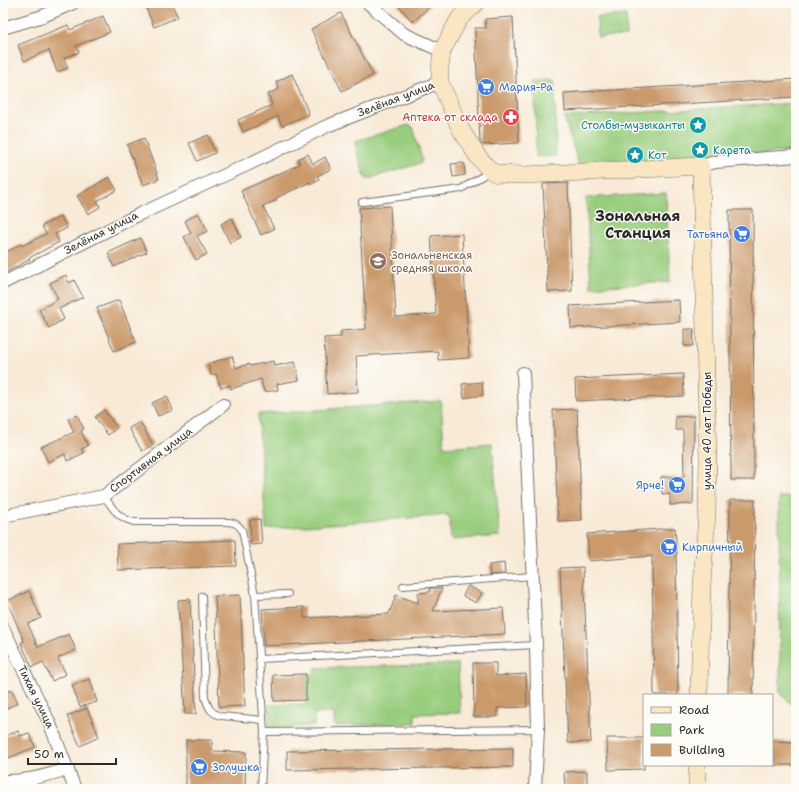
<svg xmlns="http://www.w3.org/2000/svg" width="799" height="792" font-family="'Shantell Sans',sans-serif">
	<rect width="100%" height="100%" fill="#fdfcf7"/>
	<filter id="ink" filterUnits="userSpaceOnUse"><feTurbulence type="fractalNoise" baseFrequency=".025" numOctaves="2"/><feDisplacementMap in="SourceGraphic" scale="8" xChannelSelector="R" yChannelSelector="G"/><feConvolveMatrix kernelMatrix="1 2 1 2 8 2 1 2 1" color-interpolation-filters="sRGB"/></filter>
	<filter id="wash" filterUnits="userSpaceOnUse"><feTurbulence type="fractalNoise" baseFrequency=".012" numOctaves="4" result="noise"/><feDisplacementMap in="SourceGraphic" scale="16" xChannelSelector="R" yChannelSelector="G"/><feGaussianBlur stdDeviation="0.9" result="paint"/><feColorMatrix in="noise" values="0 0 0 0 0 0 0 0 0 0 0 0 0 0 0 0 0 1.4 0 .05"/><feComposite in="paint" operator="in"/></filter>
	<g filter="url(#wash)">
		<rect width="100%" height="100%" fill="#f8ead6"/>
		<!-- green -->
		<path fill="#99cd7e" stroke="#627c54" d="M 626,15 L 627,36 L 598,37 L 597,17 Z
			M 555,80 L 556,156 L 536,157 L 535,81 Z
			M 796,103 L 796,151 L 579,166 L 564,117 Z
			M 408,125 L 413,127 L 422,159 L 421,163 L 368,179 L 365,178 L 355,144 L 355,141 Z
			M 666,193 L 670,282 L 591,287 L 586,198 Z
			M 441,401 L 444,447 L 492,443 L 500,536 L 451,540 L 449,515 L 266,529 L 258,414 Z
			M 779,497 L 796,497 L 796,709 L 780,693 Z
			M 458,664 L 460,713 L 415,714 L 415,723 L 334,726 L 334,713 L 314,714 L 314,726 L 269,728 L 269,705 L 306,704 L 306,674 L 315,674 L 315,668 Z"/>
		<g id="blocks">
			<!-- building -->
			<path fill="#cb9a6c" d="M 144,3 L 171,3 L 178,17 L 154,27 Z
				M 396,3 L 433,3 L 413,22 Z
				M 341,13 L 373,75 L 342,91 L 311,29 Z
				M 103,16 L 110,32 L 76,46 L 79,52 L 64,58 L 68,68 L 57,72 L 49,50 L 24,61 L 18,45 L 68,25 L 70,30 Z
				M 513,17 L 519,143 L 482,145 L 480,142 L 475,28 L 486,28 L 485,19 Z
				M 292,74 L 309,114 L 282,126 L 278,116 L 243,132 L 238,120 L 272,105 L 268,94 L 279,89 L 276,82 Z
				M 796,79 L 796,97 L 565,111 L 564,93 Z
				M 208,135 L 215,153 L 197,161 L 189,143 Z
				M 144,138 L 159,179 L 143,185 L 127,145 Z
				M 308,154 L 313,164 L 325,157 L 331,169 L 317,176 L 319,179 L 311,184 L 310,182 L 276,198 L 277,200 L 263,206 L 274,229 L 261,235 L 241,191 L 300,164 L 298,159 Z
				M 464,163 L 465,175 L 453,177 L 451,164 Z
				M 109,177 L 117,190 L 97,201 L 100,207 L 88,214 L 77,196 Z
				M 568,183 L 572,291 L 548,292 L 543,184 Z
				M 390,206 L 396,317 L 436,314 L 431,236 L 462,234 L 469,358 L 438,360 L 438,351 L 356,356 L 358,392 L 327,394 L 324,338 L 341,337 L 341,331 L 366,329 L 359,208 Z
				M 729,210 L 753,210 L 754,480 L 731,480 Z
				M 198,213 L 208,231 L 197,236 L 207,254 L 196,260 L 184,237 L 191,233 L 185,221 Z
				M 61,216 L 67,228 L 55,234 L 59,242 L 29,258 L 30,259 L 3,274 L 3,254 L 21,244 L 22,246 L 46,234 L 42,226 Z
				M 232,218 L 241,237 L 230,243 L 221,224 Z
				M 140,238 L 147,252 L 114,267 L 108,253 Z
				M 66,275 L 69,283 L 74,280 L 83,297 L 59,309 L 64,319 L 49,328 L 39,310 L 58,299 L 50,283 Z
				M 119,300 L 136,342 L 114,351 L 97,308 Z
				M 679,300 L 680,322 L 571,328 L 570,306 Z
				M 684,329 L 694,329 L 693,346 L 684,346 Z
				M 232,356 L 236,368 L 249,364 L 250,366 L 273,361 L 274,366 L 295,362 L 299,380 L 277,384 L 278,390 L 264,392 L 261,379 L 231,389 L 230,385 L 221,388 L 216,374 L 211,375 L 208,364 Z
				M 683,374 L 684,396 L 576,401 L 575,379 Z
				M 482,382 L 483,395 L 464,398 L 462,384 Z
				M 167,396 L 173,410 L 158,416 L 152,403 Z
				M 577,409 L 582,520 L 558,521 L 553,410 Z
				M 104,410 L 117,428 L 108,435 L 95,417 Z
				M 77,415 L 84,429 L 81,431 L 88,446 L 81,449 L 84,453 L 67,461 L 65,454 L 48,462 L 41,447 L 74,432 L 68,419 Z
				M 694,416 L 693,504 L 670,505 L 670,494 L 662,494 L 661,477 L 684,477 L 683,430 L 676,430 L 675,417 Z
				M 140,422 L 153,445 L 142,451 L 129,428 Z
				M 730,500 L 755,500 L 753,695 L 728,695 Z
				M 260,519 L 262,544 L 251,545 L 250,520 Z
				M 675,528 L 677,554 L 676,554 L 678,695 L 654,695 L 652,556 L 589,561 L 587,534 Z
				M 235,540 L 236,566 L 118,570 L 117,544 Z
				M 504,563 L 505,574 L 490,575 L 489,565 Z
				M 583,567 L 591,742 L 568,743 L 560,568 Z
				M 468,586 L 482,593 L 476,603 L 463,596 Z
				M 430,588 L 442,588 L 433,611 L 503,608 L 505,634 L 264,646 L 262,609 L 304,607 L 304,618 L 389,614 L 396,595 L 418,603 L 418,593 L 430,592 Z
				M 29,591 L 41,618 L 28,624 L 38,647 L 69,634 L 76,650 L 58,658 L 66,674 L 52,681 L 43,662 L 32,667 L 21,643 L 24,641 L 7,601 Z
				M 240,595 L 245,706 L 219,707 L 215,596 Z
				M 190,599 L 196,714 L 185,714 L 178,600 Z
				M 473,663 L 496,663 L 496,676 L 526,674 L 527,707 L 497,708 L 497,717 L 474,717 Z
				M 306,674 L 306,700 L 274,701 L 273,675 Z
				M 90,679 L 97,702 L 80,707 L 72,685 Z
				M 12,690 L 18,703 L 3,710 L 3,693 Z
				M 87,708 L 99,737 L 80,746 L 67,716 Z
				M 18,731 L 20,736 L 29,733 L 35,747 L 6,759 L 3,752 L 3,737 Z
				M 607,738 L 644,738 L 644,769 L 608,770 Z
				M 186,740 L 212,740 L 212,751 L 246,752 L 245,788 L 186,788 Z
				M 772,741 L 796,742 L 796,765 L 772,765 Z
				M 513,748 L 513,767 L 287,770 L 287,751 Z
				M 587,771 L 587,787 L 565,788 L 564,772 Z"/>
		</g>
	</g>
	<g filter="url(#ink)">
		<use href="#blocks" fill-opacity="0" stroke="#736e67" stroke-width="1"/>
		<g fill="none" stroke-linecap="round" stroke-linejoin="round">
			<!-- lane casing -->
			<g stroke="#736e67" stroke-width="8">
				<path id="lane" d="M 362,202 L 461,189 L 489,172
					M 104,496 C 112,508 119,519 134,522 L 229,522 C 235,523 238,524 242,530 L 255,595
					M 403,586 L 532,576
					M 202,596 L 205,697 C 208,707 210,713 221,716 L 263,720
					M 259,659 L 536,645
					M 264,732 L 538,729
					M 261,789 L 264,732 L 255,595 L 288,594"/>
			</g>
			<!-- street casing -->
			<g stroke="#736e67" stroke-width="14">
				<path id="street" d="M 368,3 L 404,34 L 442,51
					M 3,28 L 43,16 L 73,3
					M 701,166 L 715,162 L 796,156
					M 3,283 L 140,214 L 249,164 L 327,126 L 440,82
					M 523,373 L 536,645 L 538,729 L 535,789
					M 3,516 L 104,496 L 223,405
					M 3,628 L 50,724 L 75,789
					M 3,781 C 26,782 47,775 68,769"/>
			</g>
			<!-- secondary casing -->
			<g stroke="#736e67" stroke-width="18">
				<path id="secondary" d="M 476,3 L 459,19 L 442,51 L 440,68 L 440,82 L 460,128 L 478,157 L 490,170 L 497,174 L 525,175 L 701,166 L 708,460 L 707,513 L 702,586 L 699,695
					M 697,789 L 697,765"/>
			</g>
			<!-- lane -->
			<use href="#lane" stroke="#fff" stroke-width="6"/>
			<!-- street -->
			<use href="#street" stroke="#fff" stroke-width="12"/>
			<!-- secondary -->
			<use href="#secondary" stroke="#fbe6c4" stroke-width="17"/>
		</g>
	</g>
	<!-- icons -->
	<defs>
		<g id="supermarket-disc" transform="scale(0.9)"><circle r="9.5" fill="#3f7fe0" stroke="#fdfcf7"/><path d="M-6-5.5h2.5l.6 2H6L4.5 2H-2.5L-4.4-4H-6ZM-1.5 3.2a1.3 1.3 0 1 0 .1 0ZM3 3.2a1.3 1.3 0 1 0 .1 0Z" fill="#fff"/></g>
		<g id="pharmacy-disc" transform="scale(0.9)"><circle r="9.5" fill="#e0444e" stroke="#fdfcf7"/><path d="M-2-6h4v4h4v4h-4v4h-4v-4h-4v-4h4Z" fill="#fff"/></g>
		<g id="sight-disc" transform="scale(0.9)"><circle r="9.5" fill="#0f9aa8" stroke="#fdfcf7"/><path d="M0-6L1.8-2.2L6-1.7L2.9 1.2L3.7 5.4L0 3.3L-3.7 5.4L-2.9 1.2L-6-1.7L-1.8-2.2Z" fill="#fff"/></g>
		<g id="school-disc" transform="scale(0.9)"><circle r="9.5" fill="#8d6e63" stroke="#fdfcf7"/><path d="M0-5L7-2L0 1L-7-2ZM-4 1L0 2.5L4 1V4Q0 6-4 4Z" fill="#fff"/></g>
	</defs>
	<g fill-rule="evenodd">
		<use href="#supermarket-disc" x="486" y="87"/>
		<use href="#pharmacy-disc" x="511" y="117"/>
		<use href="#sight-disc" x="698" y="125"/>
		<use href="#sight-disc" x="700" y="150"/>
		<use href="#sight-disc" x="635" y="155"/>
		<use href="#supermarket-disc" x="742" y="234"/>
		<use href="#school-disc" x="378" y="261"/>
		<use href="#supermarket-disc" x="677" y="485"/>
		<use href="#supermarket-disc" x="669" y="547"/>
		<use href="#supermarket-disc" x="199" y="767"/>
	</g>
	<g text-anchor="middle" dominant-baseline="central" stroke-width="3" stroke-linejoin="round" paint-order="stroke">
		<!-- shop labels -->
		<g font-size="11" fill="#366cbe" stroke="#fdfcf7" text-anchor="start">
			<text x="499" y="87">Мария-Ра</text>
			<text x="729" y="234" text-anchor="end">Татьяна</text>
			<text x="664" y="485" text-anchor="end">Ярче!</text>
			<text x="682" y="547">Кирпичный</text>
			<text x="212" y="767">Золушка</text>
		</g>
		<!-- street labels -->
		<g font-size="11" fill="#2b2b2b" stroke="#fdfcf7">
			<text transform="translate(396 99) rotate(-21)">Зелёная улица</text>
			<text transform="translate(101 233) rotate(-27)">Зелёная улица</text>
			<text transform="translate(707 431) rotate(-90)">улица 40 лет Победы</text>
			<text transform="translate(151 460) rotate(-37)">Спортивная улица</text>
			<text transform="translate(36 697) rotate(64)">Тихая улица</text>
		</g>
		<!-- health labels -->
		<g font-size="11" fill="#be3a42" stroke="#fdfcf7" text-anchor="end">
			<text x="498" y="117">Аптека от склада</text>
		</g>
		<!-- culture labels -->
		<g font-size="11" fill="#0d838f" stroke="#fdfcf7" text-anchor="start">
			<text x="685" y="125" text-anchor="end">Столбы-музыканты</text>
			<text x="713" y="150">Карета</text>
			<text x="648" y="155">Кот</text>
		</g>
		<!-- education labels -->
		<g font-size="11" fill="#785e54" stroke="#fdfcf7" text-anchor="start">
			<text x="391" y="255">Зональненская<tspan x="391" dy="13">средняя школа</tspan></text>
		</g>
		<!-- district labels -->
		<g font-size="15" font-weight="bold" fill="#2b2b2b" stroke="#fdfcf7">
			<text x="638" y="216">Зональная<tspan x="638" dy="17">Станция</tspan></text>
		</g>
	</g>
	<!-- margin -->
	<rect width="799" height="792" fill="none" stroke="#fdfcf7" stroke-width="16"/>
	<!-- legend -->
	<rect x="643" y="694" width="130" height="72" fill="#fdfcf7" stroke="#a9a8a5"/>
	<rect x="651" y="707" width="20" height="6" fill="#fbe6c4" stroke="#a9a8a5"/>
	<text x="679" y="714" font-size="12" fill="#2b2b2b">Road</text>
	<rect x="651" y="724" width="20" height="12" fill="#99cd7e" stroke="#a9a8a5"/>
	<text x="679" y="734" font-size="12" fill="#2b2b2b">Park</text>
	<rect x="651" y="744" width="20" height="12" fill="#cb9a6c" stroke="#a9a8a5"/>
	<text x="679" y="754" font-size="12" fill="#2b2b2b">Building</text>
	<!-- scale -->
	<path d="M28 758v6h88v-6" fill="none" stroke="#2b2b2b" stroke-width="2"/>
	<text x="34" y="758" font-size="12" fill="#2b2b2b" stroke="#fdfcf7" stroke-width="3" paint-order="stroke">50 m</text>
</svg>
